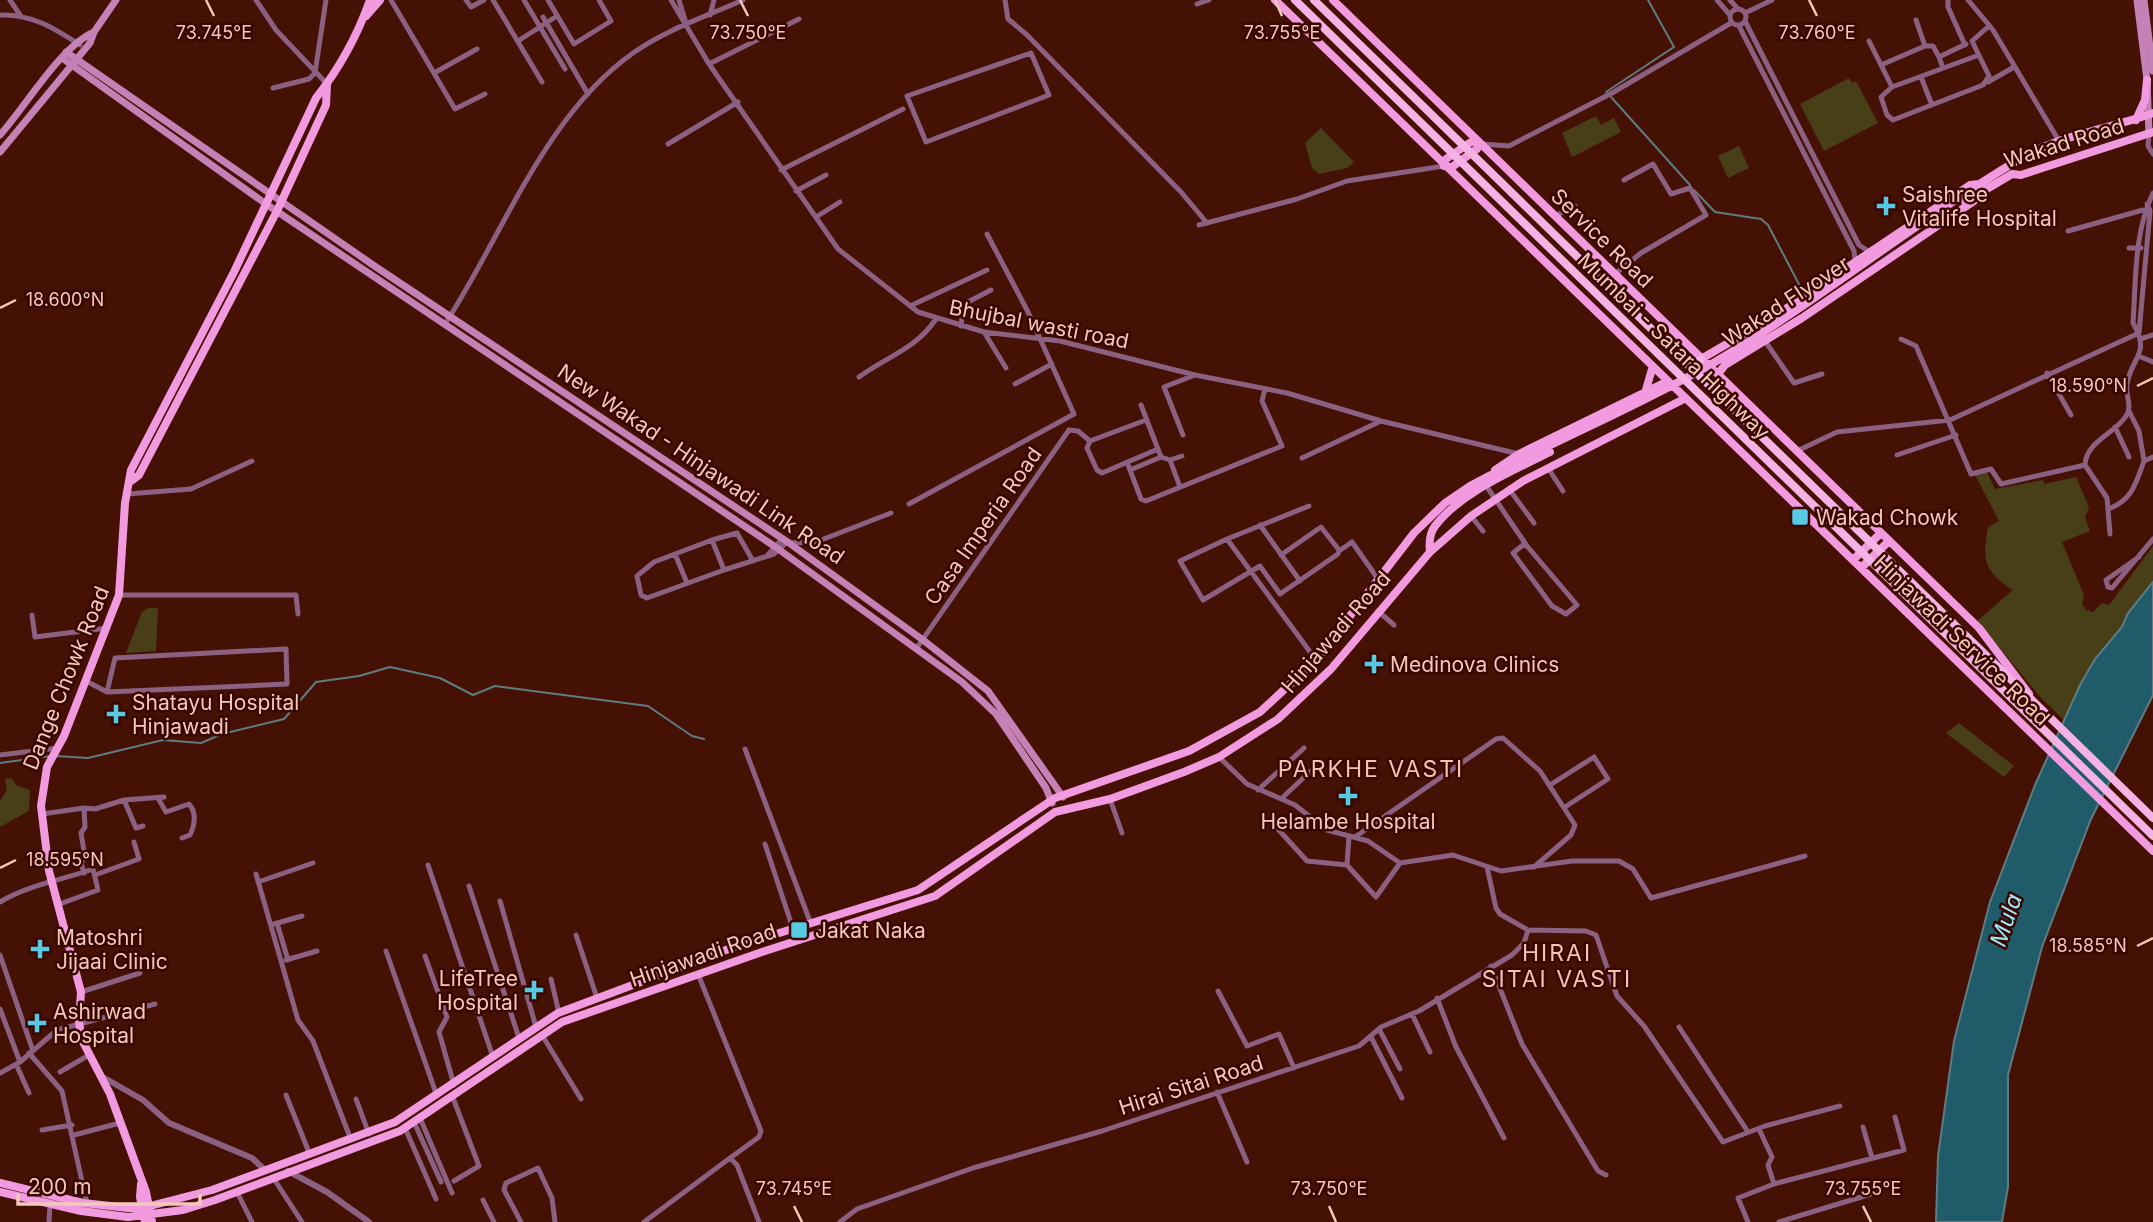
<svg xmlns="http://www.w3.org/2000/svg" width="2153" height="1222" font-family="Inter,sans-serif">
	<rect width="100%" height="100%" fill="#451105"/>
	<!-- green -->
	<path fill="#483f18" d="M 1849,78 L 1852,83 L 1856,81 L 1878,123 L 1824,151 L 1800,104 Z
		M 1596,116 L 1601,125 L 1614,118 L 1621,132 L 1572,157 L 1562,133 Z
		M 1321,128 L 1354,162 L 1347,168 L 1319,174 L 1312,168 L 1305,143 Z
		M 1739,146 L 1749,168 L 1728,178 L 1718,156 Z
		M 1986,470 L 1995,489 L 2043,480 L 2044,484 L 2076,477 L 2089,507 L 2085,517 L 2090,531 L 2062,542 L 2084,595 L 2082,604 L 2086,610 L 2093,612 L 2102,603 L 2109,605 L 2153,546 L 2153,582 L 2080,685 L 2065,721 L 2042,699 L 1977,621 L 2013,590 C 1984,571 1982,561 1988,527 L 1999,521 L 1975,475 Z
		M 149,608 L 158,608 L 156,651 L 126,653 L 142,612 Z
		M 1959,723 L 2014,766 L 2004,777 L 1946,733 Z
		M 12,778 L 16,785 L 30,790 L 29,811 L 0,827 L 0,801 L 7,790 L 5,779 Z"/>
	<!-- water -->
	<path fill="#205b69" stroke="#5f7c82" stroke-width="2" d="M 2153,582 L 2153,695 L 2091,819 L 2042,947 L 2008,1075 L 2008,1187 L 2002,1222 L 1936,1222 L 1938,1156 L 1954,1041 L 1990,902 L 2035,785 L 2080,685 L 2095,659 L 2122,627 L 2128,613 Z"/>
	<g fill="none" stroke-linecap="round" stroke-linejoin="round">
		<!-- stream -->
		<path stroke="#5f7c82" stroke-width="2" d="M 1606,92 L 1674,47 L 1648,0
			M 1611,97 L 1690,185
			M 1694,190 L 1715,212 L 1761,219 L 1768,225 L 1802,290
			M 56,756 L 88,758 L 163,740 L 201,743 L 222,734 L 284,719 L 316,682 L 359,676 L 390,667 L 440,678 L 473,695 L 495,686 L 648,706 L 692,736 L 704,739
			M 0,763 L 51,756"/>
		<!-- minor -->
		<path stroke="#8b6081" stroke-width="5" d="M 10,0 L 20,15
			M 256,0 L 276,30 L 327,84
			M 391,0 L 455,109 L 485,94
			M 466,0 L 471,7 L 484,0
			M 493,0 L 542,82
			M 524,0 L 565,69
			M 548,0 L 574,44 L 611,21 L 599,0
			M 671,0 L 709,64 L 838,249 L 918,312 L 984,332 L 1060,341 L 1195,375 L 1287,393 L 1381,421 L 1519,454
			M 679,0 L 685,20
			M 1005,0 L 1008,19 L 1026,34 L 1181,192 L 1207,223
			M 1717,0 L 1730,15
			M 1730,0 L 1738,9
			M 1948,0 L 1948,7 L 1965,45
			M 1968,0 L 1993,30 L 2059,141
			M 1197,4 L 1209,0
			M1730 17a8 8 0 1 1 16 0a8 8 0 1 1-16 0Z
			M 1745,13 L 1772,0
			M 0,15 C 32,14 54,28 80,45
			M 710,15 L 714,0
			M 543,17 L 588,94
			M 1745,21 L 1859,245 L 1868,251
			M 1739,26 L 1854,251 L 1855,260
			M 518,41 L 557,16
			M 1869,41 L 1892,87 L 1979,55
			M 1925,46 L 1933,46 L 1939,57
			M 1031,53 L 1049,95 L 926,142 L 907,96 Z
			M 709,64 L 799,19
			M 1881,65 L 1925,46 L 1916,20
			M 1943,68 L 1939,57 L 1966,44
			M 434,73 L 477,49
			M 1921,77 L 1932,105
			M 1988,82 L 2014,67
			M 1892,87 L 1881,97 L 1887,115 L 1893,120 L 1983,85 L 1989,76 L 1972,41 L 1989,26
			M 273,88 L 309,79 L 315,73 L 326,0
			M 2149,134 L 2148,146 L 2153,154
			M 668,144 L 738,102
			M 1483,144 L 1509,146 L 1612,93 L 1731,23
			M 781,170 L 903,109
			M 796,191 L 826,175
			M 1555,216 L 1575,206
			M 816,217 L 840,202
			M 1199,225 L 1297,199 L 1347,181 L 1444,166
			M 2068,231 L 2143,210
			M 2129,248 L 2141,248
			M 1615,274 L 1641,253 L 1706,215 L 1690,188 L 1671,194 L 1653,164 L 1624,180
			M 910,306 L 987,270
			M 445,324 C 503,235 544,116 633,53 C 667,29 705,17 743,0
			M 961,326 L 964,304 L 991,290
			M 984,332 L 1006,368
			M 2139,333 L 2150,211 L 2147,204
			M 1901,339 L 1916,346 L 1971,474 L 1991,469 L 2001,484 L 2085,465 L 2107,498 L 2110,534
			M 2140,339 L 2153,335
			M 1765,341 L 1794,383 L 1822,374
			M 2141,357 L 2153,362
			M 2047,373 L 2071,415
			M 859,377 C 886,357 916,349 936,319
			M 1015,384 L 1052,364
			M 1141,405 L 1161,457 L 1170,460 L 1182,456
			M 2129,411 L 2139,431 L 2144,461
			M 1146,420 L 1090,441 L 1087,448 L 1097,470 L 1102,473 L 1158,449
			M 2115,427 L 2129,457
			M 1069,430 L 1078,431 L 1090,441
			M 1183,435 L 1164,387 L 1195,375
			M 1797,451 L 1837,432 L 1950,420 L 2139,333
			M 1897,455 L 1956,435
			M 1302,458 L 1381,421
			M 1170,460 L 1180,487
			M 1127,462 L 1141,499 L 1146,501 L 1282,446 L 1262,401 L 1265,389
			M 2085,465 C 2086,441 2115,434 2126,416 C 2133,406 2125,395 2127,384 C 2132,356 2151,354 2133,323 C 2136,280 2134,232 2153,193
			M 1548,468 L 1563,491
			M 1130,470 L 1161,457
			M 1487,487 L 1527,546
			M 1509,489 L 1534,523
			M 127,494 L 191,489 L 252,461
			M 909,504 L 1074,414 L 1028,312 L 987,234
			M 2108,509 C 2132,501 2136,483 2144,461 L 2153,457
			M 1471,516 L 1483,531
			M 1260,525 L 1300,581
			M 1227,539 L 1309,506
			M 712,540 L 737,533 L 753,561
			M 789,543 L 816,542 L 891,513
			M 1523,545 L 1527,546 L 1577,605 L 1566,614 L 1552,606 L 1513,553 Z
			M 1339,551 L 1352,542 L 1378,579
			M 675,554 L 687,583
			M 1281,555 L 1321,527 L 1339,550 L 1338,554 L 1280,594 L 1260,566 L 1203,600 L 1180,561 L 1227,539 L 1316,660
			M 767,556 L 782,539
			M 2139,557 L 2106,580 L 2108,587 L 2112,588 L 2153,539
			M 724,570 L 647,598 L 641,595 L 637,576 L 654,562 L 712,540 L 724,570 L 774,554 L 787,542
			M 119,595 L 296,595 L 298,614
			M 1378,611 L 1394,625
			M 32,615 L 35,637 L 107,628
			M 916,649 L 1069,430
			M 86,681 L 107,692 L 287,684 L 286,649 L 115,658 L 107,692
			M 745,749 L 811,924
			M 0,755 L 58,748
			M 1219,757 L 1247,784 L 1295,805 L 1327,830 L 1368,841 L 1400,863 L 1453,855 L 1501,871 L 1572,861 L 1619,861 L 1633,869 L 1651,898 L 1805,856
			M 1550,785 L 1594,757 L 1608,779 L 1565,807
			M 1258,790 L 1304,748
			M 158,798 L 166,812 L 189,804 C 197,813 195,824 190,835 L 182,838
			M 1282,798 L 1314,768
			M 1110,799 L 1122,833
			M 124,800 L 136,828 L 143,826
			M 42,814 L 84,808 L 95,809 L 124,800 L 164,797
			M 1277,828 L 1307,861 L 1347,865 L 1376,897 L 1400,863
			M 1355,837 L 1496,739 L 1503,738 L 1540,771 L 1575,825 L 1571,835 L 1534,867
			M 765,844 L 793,929
			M 428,865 L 493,1057
			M 1347,865 L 1349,836
			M 84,873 L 81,863 L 85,857 L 81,833 L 85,827 L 84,808
			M 256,874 L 298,1020 L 313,1041 L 351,1140
			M 95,875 L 139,859 L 134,842
			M 258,882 L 313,863
			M 469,886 L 519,1038
			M 500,901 L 536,1027
			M 0,902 C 28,885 62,880 93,869 L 98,890 L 57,905
			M 277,923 L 288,960
			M 274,924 L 302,916
			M 1528,930 L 1586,931 L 1596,935 L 1617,996 L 1644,1026 L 1723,1142 L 1765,1126 L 1840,1106
			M 576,935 L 597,998
			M 386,951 L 437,1096
			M 0,955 L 33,1051
			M 425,956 L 447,1017 L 439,1032 L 454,1085
			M 286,960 L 317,951
			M 1491,966 L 1522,1044 L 1598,1171 L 1606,1175
			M 698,974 L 761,1131 L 759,1137 L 730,1158
			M 551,979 L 559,1013
			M 1218,991 L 1247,1046 L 1279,1034 L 1294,1068
			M 81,992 L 140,973
			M 1437,998 L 1456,1047 L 1504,1138
			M 0,1009 L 20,1062
			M 1412,1014 L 1430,1052
			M 1679,1027 L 1748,1132
			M 1379,1029 L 1400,1069
			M 542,1035 L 581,1099
			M 1371,1037 L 1402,1098
			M 29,1053 L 62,1091 L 87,1204
			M 16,1064 L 29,1093
			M 60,1072 L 89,1055
			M 0,1073 L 20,1062 L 57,1030 L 155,1004
			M 1217,1092 L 1247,1162
			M 286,1095 L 310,1155
			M 453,1098 L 479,1166 L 454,1181
			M 356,1099 L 369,1134
			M 420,1118 L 452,1193
			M 414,1122 L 441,1182
			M 1863,1127 L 1872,1158
			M 405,1128 L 436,1199
			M 1759,1129 L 1772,1157 L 1768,1165 L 1774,1184
			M 42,1130 L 72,1125
			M 74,1135 L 120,1123
			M 274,1179 L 302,1222
			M 237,1192 L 252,1222
			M 483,1200 L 494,1222
			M 49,1222 L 50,1204
			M 521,1222 L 504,1190 L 506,1183 L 538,1168 L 552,1198 L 555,1222
			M 644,1222 L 730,1158 L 737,1165 L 759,1222
			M 840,1222 L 857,1209 L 973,1168 L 1102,1131 L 1359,1046 L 1381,1027 L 1419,1011 L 1512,955 L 1524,943 L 1528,930 L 1500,914 L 1496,908 L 1487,867
			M 1748,1222 L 1738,1198 L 1774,1184 L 1904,1150 L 1895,1117
			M 1779,1222 L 1871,1194"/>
		<!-- tertiary -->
		<path stroke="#8b6081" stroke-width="6" d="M 101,1076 L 143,1100 L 169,1123 L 252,1158 L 266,1171
			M 288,1171 L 327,1192 L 369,1222"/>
		<!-- secondary -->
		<path stroke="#c581b6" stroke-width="7" d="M 2137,0 L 2147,80 L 2149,134
			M 2144,0 L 2153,71
			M 66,52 L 376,267 L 789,543 L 923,640 L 988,691 L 1063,797
			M 62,58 L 266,204 L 774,546 L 962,682 L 996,714 L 1046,788 L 1052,803
			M 0,135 C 26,106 60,47 94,32
			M 0,152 L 90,43 L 94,32 L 116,0"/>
		<!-- primary -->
		<path stroke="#f29adf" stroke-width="8" d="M 1275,0 L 2153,851
			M 1333,0 L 1979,628 L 2029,694
			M 366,16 L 380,0
			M 2136,120 L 2145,100 L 2147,80
			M 1444,166 L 1452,167 L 1477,149 L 1478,143
			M 1444,166 L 1446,159 L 1471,142 L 1478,143
			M 1965,202 L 2012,174 L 2021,175 L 2153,132
			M 1701,359 L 1778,314 L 1970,185 L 1979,184
			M 1718,374 L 1725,365 L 1802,318 L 1974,201
			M 1645,393 L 1652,369
			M 1495,470 L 1519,454 L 1666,382
			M 131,481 L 139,475 L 277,211 L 326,105 L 327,85
			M 1430,552 C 1429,543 1429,534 1435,526 C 1461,492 1513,471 1550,452
			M 1853,560 L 1881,533
			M 1861,568 L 1889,541
			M 0,1183 L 83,1203 L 128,1208 L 150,1206 L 212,1190 L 395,1122 L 558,1013 L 734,947 L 918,890 L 1055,798 L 1189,751 L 1260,712 L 1316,660 L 1414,533 L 1445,503 L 1470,486 C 1550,442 1636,408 1715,362 C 1820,300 1915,222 2018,160 C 2058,135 2110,129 2153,113
			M 141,1184 L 140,1197 L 145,1222
			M 0,1192 L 81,1211 L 128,1217 L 183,1210 L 215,1200 L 400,1131 L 562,1022 L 765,951 L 935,896 L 1055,812 L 1110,799 L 1184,772 L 1219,757 L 1278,719 L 1331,669 L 1430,552 L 1471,516 L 1523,481 L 1684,399
			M 152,1222 L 146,1192 L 110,1094 L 82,1040 L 79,1022 L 81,992 L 49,871 L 41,806 L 47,767 L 64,736 L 119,595 L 125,503 L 131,470 L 234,272 L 316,98 C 339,69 358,34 370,0"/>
		<!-- trunk -->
		<path stroke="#f4b2e5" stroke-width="8" d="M 1295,0 L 2153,836
			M 1314,0 L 2153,818
			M 1689,366 L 1701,359"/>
	</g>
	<!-- ticks -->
	<path fill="none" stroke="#f3c8bc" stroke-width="2.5" d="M 206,0 L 214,16M 740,0 L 748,16M 1275,0 L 1282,16M 1809,0 L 1817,16M 0,308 L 16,300M 2137,386 L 2153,378M 0,868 L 16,860M 2137,946 L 2153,938M 794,1206 L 802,1222M 1329,1206 L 1336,1222M 1863,1206 L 1871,1222"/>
	<!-- markers -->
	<g fill="#57c9e3" stroke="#390600" stroke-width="2.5">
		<path d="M1882.5 195.5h7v7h7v7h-7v7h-7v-7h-7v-7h7z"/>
		<rect x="1791" y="508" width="18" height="18" rx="3.5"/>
		<path d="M1370.5 653.5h7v7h7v7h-7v7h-7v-7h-7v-7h7z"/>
		<path d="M112.5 703.5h7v7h7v7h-7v7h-7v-7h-7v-7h7z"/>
		<path d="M1344.5 785.5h7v7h7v7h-7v7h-7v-7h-7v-7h7z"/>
		<rect x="790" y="921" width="18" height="18" rx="3.5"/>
		<path d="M36.5 938.5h7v7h7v7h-7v7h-7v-7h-7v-7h7z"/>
		<path d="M530.5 979.5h7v7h7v7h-7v7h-7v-7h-7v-7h7z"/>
		<path d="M33.5 1012.5h7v7h7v7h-7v7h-7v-7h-7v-7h7z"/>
	</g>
	<g text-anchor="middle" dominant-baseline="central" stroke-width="5" stroke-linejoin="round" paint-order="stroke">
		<!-- street labels -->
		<g font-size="21" fill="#f3c8bc" stroke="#390600">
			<text transform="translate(2064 143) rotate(-17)">Wakad Road</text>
			<text transform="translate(1602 238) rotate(44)">Service Road</text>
			<text transform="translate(1786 301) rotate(-33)">Wakad Flyover</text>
			<text transform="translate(1039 324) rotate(11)">Bhujbal wasti road</text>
			<text transform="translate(1674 346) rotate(44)">Mumbai - Satara Highway</text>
			<text transform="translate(701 464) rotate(34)">New Wakad - Hinjawadi Link Road</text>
			<text transform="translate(983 526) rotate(-55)">Casa Imperia Road</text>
			<text transform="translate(1336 632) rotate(-49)">Hinjawadi Road</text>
			<text transform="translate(1962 640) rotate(44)">Hinjawadi Service Road</text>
			<text transform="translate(66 678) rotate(-68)">Dange Chowk Road</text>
			<text transform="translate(703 955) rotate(-19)">Hinjawadi Road</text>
			<text transform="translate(1191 1085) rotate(-18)">Hirai Sitai Road</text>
		</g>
		<!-- poi labels -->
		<g font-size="21" fill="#f3c8bc" stroke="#390600" text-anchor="start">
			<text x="1902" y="194">Saishree<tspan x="1902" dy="24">Vitalife Hospital</tspan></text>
			<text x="1816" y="517">Wakad Chowk</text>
			<text x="1390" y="664">Medinova Clinics</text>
			<text x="132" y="702">Shatayu Hospital<tspan x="132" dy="24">Hinjawadi</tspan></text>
			<text x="1348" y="821" text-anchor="middle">Helambe Hospital</text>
			<text x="815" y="930">Jakat Naka</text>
			<text x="56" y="937">Matoshri<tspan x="56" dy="24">Jijaai Clinic</tspan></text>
			<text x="518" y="978" text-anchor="end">LifeTree<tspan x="518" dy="24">Hospital</tspan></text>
			<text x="53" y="1011">Ashirwad<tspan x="53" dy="24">Hospital</tspan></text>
		</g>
		<!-- neighbourhood labels -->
		<g font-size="23" letter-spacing="2" fill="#f4c1b3" stroke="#390600">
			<text x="1371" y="769">PARKHE VASTI</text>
			<text x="1557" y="953">HIRAI<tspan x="1557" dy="26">SITAI VASTI</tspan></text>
		</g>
		<!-- water labels -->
		<g font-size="23" font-style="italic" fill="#9ee6f8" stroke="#390600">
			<text transform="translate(2006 920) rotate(-71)">Mula</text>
		</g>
	</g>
	<g font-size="18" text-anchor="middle" fill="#f3c8bc" stroke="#390600" stroke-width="5" stroke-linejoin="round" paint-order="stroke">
		<text x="214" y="39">73.745°E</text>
		<text x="748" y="39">73.750°E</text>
		<text x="1282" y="39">73.755°E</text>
		<text x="1817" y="39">73.760°E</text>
		<text x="65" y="306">18.600°N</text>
		<text x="2088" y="392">18.590°N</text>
		<text x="65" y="866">18.595°N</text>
		<text x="2088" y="952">18.585°N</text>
		<text x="794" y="1195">73.745°E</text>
		<text x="1329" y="1195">73.750°E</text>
		<text x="1863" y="1195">73.755°E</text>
	</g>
	<!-- scale -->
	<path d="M18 1194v10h182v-10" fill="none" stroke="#f3c8bc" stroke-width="3.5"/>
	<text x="28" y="1194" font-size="21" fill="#f3c8bc" stroke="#390600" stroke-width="5" paint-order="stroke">200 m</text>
</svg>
